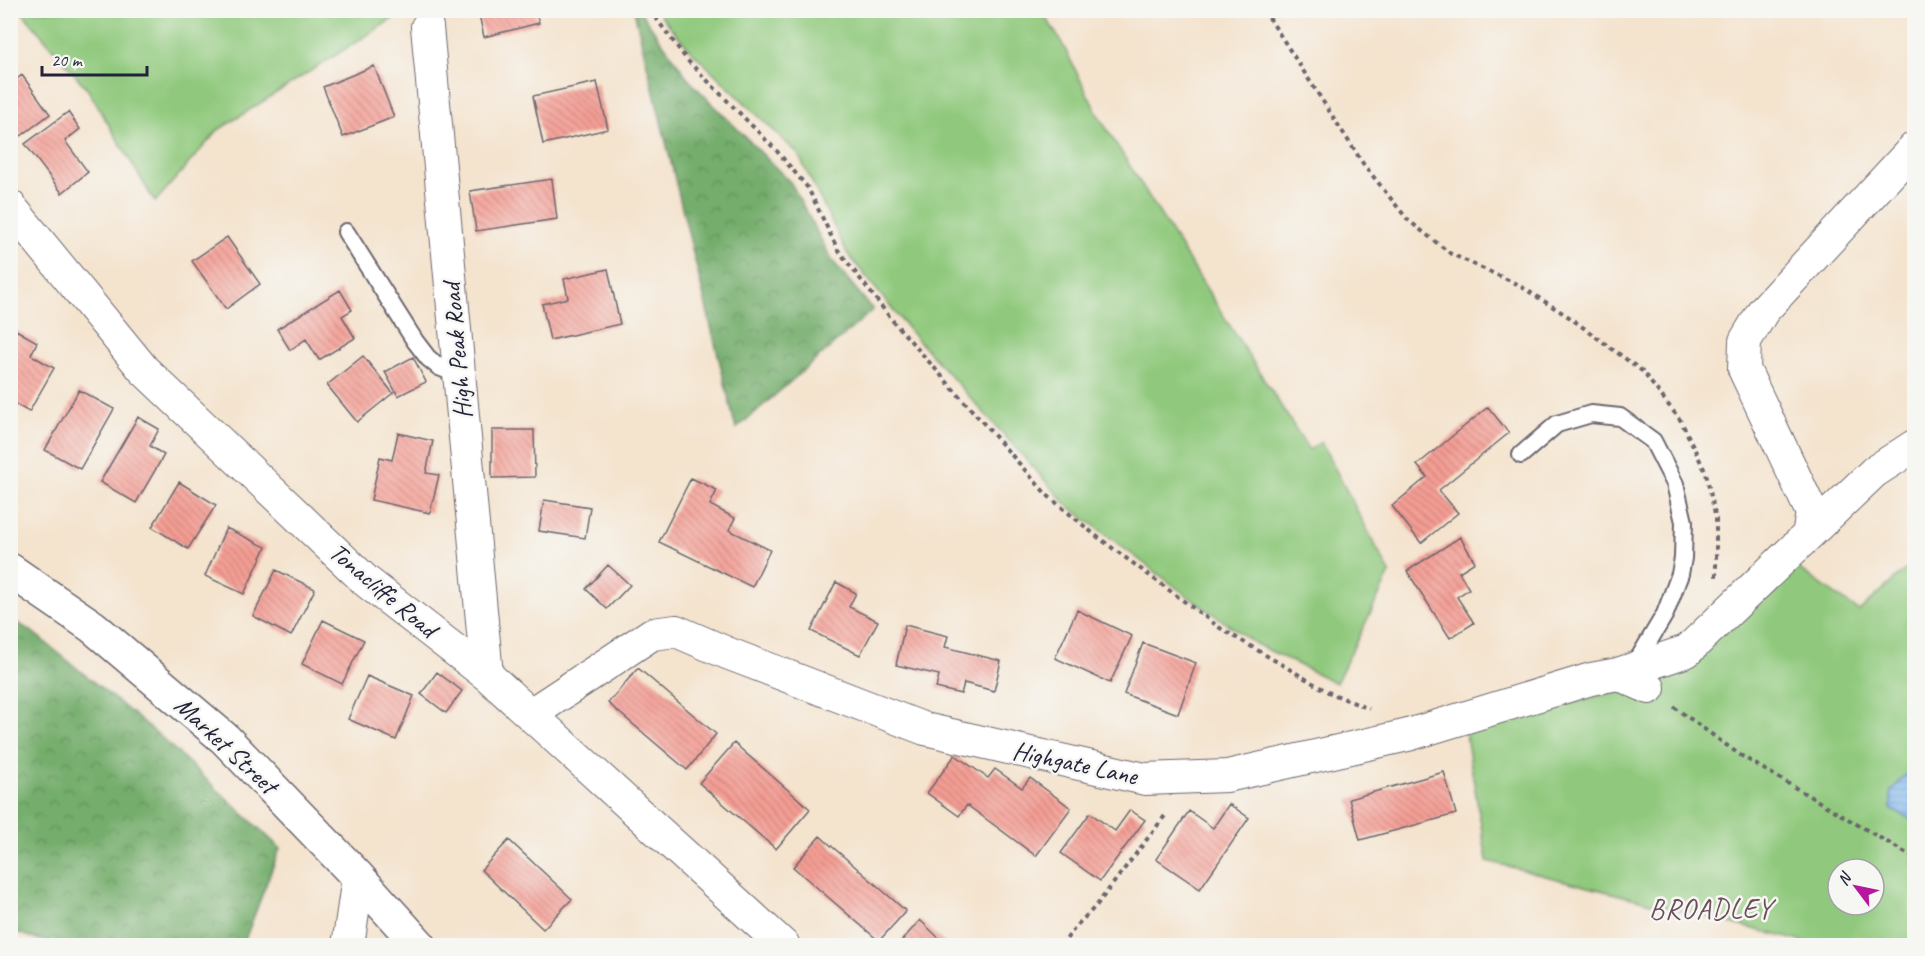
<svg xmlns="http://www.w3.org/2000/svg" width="1925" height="956" font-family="Caveat,sans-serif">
	<defs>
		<pattern id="forest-crowns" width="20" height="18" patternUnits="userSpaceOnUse" patternTransform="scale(1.5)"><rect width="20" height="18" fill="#74ad6c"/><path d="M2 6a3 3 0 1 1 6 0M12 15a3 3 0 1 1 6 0" fill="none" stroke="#5f8c5a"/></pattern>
		<pattern id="water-rules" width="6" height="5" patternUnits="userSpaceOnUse" patternTransform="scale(1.5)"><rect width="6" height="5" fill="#7eb6ee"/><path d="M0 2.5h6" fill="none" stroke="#6794c2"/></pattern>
		<pattern id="building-back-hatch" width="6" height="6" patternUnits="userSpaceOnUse" patternTransform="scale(1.5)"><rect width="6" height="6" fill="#f59e94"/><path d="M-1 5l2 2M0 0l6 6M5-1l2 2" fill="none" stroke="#c6807a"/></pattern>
	</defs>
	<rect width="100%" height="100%" fill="#f6f6f2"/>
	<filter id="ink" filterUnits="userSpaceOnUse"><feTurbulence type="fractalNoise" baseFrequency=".0167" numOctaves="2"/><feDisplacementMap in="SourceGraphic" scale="12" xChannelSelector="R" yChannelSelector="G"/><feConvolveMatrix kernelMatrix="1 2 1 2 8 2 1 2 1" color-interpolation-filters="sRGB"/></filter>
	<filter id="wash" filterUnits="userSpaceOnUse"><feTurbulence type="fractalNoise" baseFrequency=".008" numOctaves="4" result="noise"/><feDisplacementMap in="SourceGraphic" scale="24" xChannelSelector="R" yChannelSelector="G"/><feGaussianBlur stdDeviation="1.35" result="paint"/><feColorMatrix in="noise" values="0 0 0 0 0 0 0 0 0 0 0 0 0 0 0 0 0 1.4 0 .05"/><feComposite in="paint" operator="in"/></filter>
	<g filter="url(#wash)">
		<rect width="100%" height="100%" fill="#f4e3cd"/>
		<!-- green -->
		<path fill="#90c97d" stroke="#59765c" stroke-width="1.5" fill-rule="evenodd" d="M 21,11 L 405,11 L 218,130 L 155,202 L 88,90 Z
			M 657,11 L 1042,11 L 1062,43 L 1098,115 L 1218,307 L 1309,450 L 1321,442 L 1390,573 L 1336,683 L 1256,644 L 1186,595 L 1068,506 L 910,331 L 847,253 L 798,154 L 691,51 Z
			M 1914,562 L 1914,765 L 1891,792 L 1891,809 L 1914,821 L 1914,945 L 1816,945 L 1487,861 L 1465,730 L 1669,678 L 1795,566 L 1859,611 ZM 1838,869 L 1874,869 L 1874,905 L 1838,905 Z"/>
		<!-- forest -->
		<path fill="url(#forest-crowns)" stroke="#4b6854" stroke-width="1.5" d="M 634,11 L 640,11 L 690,81 L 791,183 L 832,260 L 873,310 L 736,429 Z
			M 10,618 L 34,633 L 160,736 L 280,848 L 243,945 L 56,945 L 11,931 Z"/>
		<!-- water -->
		<path fill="url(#water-rules)" stroke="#506c94" stroke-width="1.5" d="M 1914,765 L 1914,821 L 1891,809 L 1891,791 Z"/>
		<g id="blocks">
			<!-- building -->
			<path fill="url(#building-back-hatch)" d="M 478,10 L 535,10 L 539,23 L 484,37 Z
				M 374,66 L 394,117 L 343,137 L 323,87 Z
				M 22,75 L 50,114 L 21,136 L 10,122 L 10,84 Z
				M 597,82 L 608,129 L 543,144 L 533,96 Z
				M 68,112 L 80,129 L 65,141 L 88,172 L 62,193 L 25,144 Z
				M 552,179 L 557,219 L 476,231 L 470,191 Z
				M 227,237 L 260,284 L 226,309 L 192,261 Z
				M 608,269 L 620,324 L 550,340 L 542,304 L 568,298 L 564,279 Z
				M 340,290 L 352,310 L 342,316 L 355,338 L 319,360 L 306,339 L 290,350 L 277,329 Z
				M 16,330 L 37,342 L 31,355 L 54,368 L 29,412 L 10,401 L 10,340 Z
				M 363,356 L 393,393 L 357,422 L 327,385 Z
				M 413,357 L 426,382 L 398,396 L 385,372 Z
				M 79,390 L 114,409 L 80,469 L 45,450 Z
				M 1488,407 L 1509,433 L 1439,490 L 1458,513 L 1421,543 L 1392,506 L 1427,477 L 1417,465 Z
				M 138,417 L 159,429 L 150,446 L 164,455 L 136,503 L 100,482 Z
				M 492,430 L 534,430 L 535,477 L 492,478 Z
				M 398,433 L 433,441 L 426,473 L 439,475 L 430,513 L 371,500 L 380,457 L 392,460 Z
				M 691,478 L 717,490 L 710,505 L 735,518 L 729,530 L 770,550 L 752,587 L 659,542 Z
				M 179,482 L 216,505 L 188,549 L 152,527 Z
				M 544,500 L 590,507 L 585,538 L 539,531 Z
				M 226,528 L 266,547 L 244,594 L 205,576 Z
				M 1460,537 L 1475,562 L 1459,572 L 1469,589 L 1457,597 L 1474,623 L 1450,638 L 1407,571 Z
				M 608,565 L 630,585 L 607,609 L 586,589 Z
				M 276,570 L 315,589 L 291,636 L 253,616 Z
				M 836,582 L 856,593 L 849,607 L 878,621 L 860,655 L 811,631 Z
				M 1077,610 L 1132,636 L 1110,683 L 1055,658 Z
				M 323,620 L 364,640 L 342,684 L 302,664 Z
				M 905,625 L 948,636 L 945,647 L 1001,661 L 994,691 L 964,683 L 961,694 L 936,688 L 939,675 L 896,665 Z
				M 1143,643 L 1196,663 L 1178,714 L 1124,694 Z
				M 638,668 L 716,734 L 687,770 L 608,703 Z
				M 437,672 L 462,691 L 446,713 L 421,694 Z
				M 367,676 L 414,696 L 396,740 L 348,719 Z
				M 734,743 L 810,809 L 776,849 L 699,783 Z
				M 955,755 L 988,778 L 995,769 L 1022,788 L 1030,778 L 1071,808 L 1036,856 L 967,805 L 959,816 L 927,793 Z
				M 1444,772 L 1456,814 L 1360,840 L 1349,799 Z
				M 1229,804 L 1249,818 L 1200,889 L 1156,859 L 1189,811 L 1213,828 Z
				M 1130,810 L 1145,820 L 1100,881 L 1061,853 L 1090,813 L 1115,831 Z
				M 820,836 L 906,911 L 879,941 L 793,867 Z
				M 509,840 L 572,899 L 543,929 L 481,870 Z
				M 920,920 L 947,946 L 897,946 Z"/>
		</g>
	</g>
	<g filter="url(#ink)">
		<use href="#blocks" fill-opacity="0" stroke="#6c666e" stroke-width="1.5"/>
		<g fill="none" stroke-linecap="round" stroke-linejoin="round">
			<!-- service casing -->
			<g stroke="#6c666e" stroke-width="20">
				<path id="service" d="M 346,232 L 415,341 L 428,358 L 439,367 L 449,371 L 459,373
					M 1521,455 L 1557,424 L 1591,414 L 1620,417 L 1653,441 L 1675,484 L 1684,522 L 1683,558 L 1680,574 L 1665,614 L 1634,666"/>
			</g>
			<!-- minor casing -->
			<g stroke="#6c666e" stroke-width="34">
				<path id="minor" d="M 427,27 L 487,675
					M 10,206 L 144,370 L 367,582 L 487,675 L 784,946
					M 1808,535 L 1874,472 L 1914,446
					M 1618,674 L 1687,651 L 1808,535 L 1812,513 L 1744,369 L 1745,341 L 1763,311 L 1914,148
					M 531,714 L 652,634 L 676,631 L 727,653 L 925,729 L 1145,779 L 1227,776 L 1408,735 L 1591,679 L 1618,674 L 1649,688
					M 348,946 L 358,877"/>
			</g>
			<!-- primary casing -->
			<g stroke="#6c666e" stroke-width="36">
				<path id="primary" d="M 10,570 L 93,627 L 225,739 L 358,877 L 420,946"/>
			</g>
			<!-- path -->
			<path stroke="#6c666e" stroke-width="4" stroke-dasharray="4.5 4.5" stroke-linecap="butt" d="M 650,10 L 687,60 L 776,150 L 808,188 L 838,250 L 892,320 L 1047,495 L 1095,535 L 1220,628 L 1328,692 L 1369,709
				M 1264,10 L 1364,165 L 1408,220 L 1451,254 L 1517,284 L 1569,317 L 1642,371 L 1681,421 L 1706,473 L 1716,519 L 1716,577
				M 1674,707 L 1740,755 L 1914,858
				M 1061,946 L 1077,925 L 1096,906 L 1167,813"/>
			<!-- service -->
			<use href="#service" stroke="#fff" stroke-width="16"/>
			<!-- minor -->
			<use href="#minor" stroke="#fff" stroke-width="32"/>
			<!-- primary -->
			<use href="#primary" stroke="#fff" stroke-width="33"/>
		</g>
	</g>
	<g text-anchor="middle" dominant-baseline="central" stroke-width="5" stroke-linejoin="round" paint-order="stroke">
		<!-- street labels -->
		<g font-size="26" fill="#22223b" stroke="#f6f6f2">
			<text transform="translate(457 351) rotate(-95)">High Peak Road</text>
			<text transform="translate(383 590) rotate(40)">Tonacliffe Road</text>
			<text transform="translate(226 745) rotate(43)">Market Street</text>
			<text transform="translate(1075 763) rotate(12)">Highgate Lane</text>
		</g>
		<!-- quarter labels -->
		<g font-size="28" letter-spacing="1.5" fill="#6c4d5a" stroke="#f6f6f2">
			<text x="1711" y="908">BROADLEY</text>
		</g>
	</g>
	<!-- margin -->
	<rect width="1925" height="956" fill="none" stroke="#f6f6f2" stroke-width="36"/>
	<!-- north arrow -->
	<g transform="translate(1856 887) rotate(302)"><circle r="28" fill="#f6f6f2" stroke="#a1a1a9" stroke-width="1.5"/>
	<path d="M0-4.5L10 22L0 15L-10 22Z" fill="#b5179e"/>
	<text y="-9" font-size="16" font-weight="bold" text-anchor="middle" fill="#22223b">N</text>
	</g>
	<!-- scale -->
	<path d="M42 66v9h105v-9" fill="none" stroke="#22223b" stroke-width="3"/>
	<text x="51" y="66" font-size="18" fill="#22223b" stroke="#f6f6f2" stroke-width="4.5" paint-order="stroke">20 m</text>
</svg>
